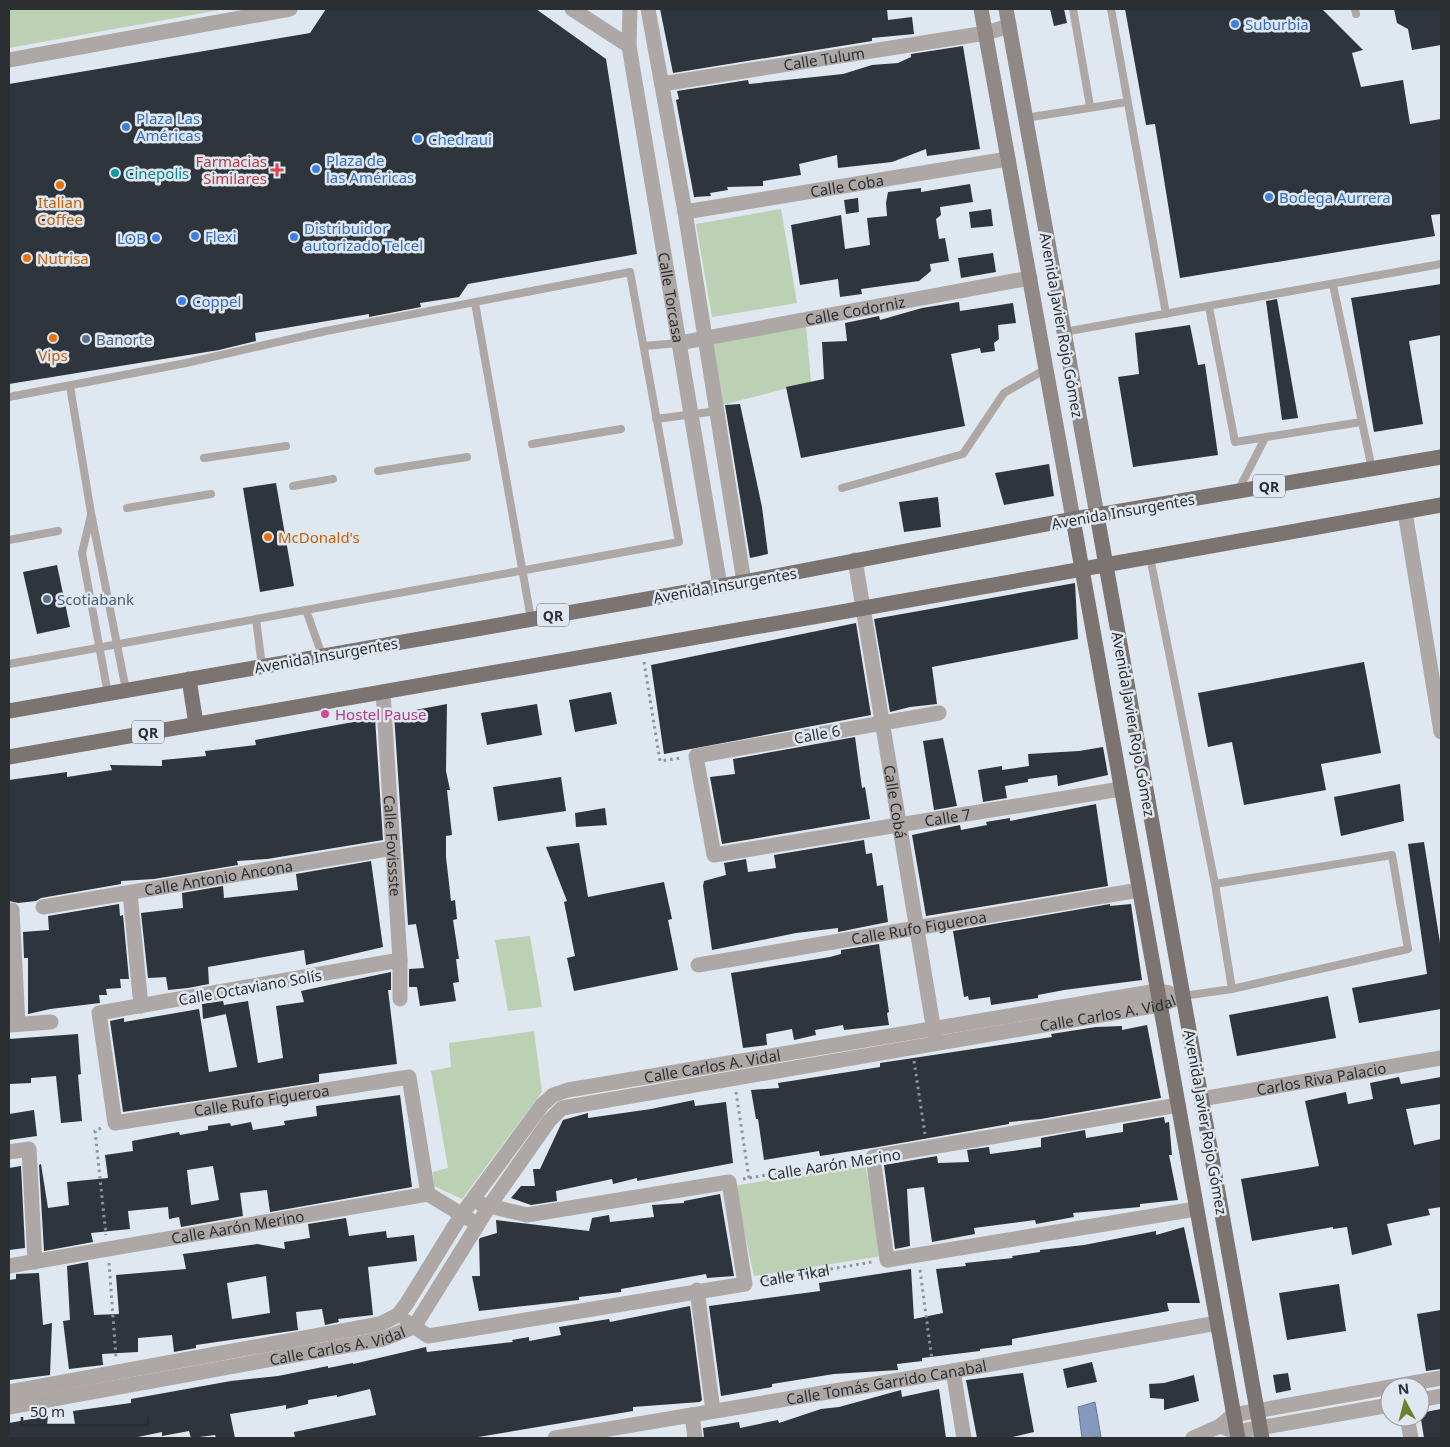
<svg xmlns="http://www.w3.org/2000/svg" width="1450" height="1447" font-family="'Noto Sans',sans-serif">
	<rect width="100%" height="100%" fill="#dfe7f0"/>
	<!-- green -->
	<path fill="#bcd0b4" d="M 9,9 L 225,9 L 9,48 Z
		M 781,209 L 797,303 L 712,317 L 696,224 Z
		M 806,325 L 811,382 L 722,405 L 713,342 Z
		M 530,936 L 542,1007 L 508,1011 L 495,940 Z
		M 534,1031 L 542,1092 L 462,1199 L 434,1186 L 433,1172 L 448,1168 L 431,1071 L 451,1067 L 449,1043 Z
		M 865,1163 L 882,1256 L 754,1276 L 734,1186 Z"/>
	<!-- water -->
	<path fill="#8399be" stroke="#697994" d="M 1095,1402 L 1101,1437 L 1082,1438 L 1078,1407 Z"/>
	<!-- building -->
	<path fill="#2f353c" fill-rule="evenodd" d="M 326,9 L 536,9 L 606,59 L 637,254 L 468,284 L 459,297 L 420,303 L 421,307 L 369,317 L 369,314 L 255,333 L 256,341 L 219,350 L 9,384 L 9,84 L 310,33 Z
		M 660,9 L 887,9 L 888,20 L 912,17 L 914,34 L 872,38 L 872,41 L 673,73 Z
		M 1050,9 L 1064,9 L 1067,23 L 1054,26 Z
		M 1125,9 L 1322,9 L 1363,50 L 1352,53 L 1361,87 L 1403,80 L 1410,124 L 1441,119 L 1441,214 L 1431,215 L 1435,236 L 1180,278 L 1155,124 L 1146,125 Z
		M 1394,9 L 1441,9 L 1441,45 L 1412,50 L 1408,29 L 1397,23 Z
		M 963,46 L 980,149 L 927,156 L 926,149 L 892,162 L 838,168 L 837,155 L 799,164 L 801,175 L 763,181 L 763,186 L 727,187 L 728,190 L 710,193 L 711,196 L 694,197 L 676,100 L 679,99 L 677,91 L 748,80 L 749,84 L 843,74 L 872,65 L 898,63 L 911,57 L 911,54 Z
		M 970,184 L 973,202 L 940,207 L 941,215 L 936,219 L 939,239 L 945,238 L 949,261 L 930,264 L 931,271 L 919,281 L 861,289 L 862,294 L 840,297 L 838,279 L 800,285 L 791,225 L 841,215 L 845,249 L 870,245 L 867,218 L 887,216 L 886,203 L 888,192 L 921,188 L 921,192 Z
		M 858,198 L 859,212 L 846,214 L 844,200 Z
		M 991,209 L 993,226 L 971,228 L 969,212 Z
		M 993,253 L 996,272 L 961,278 L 958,258 Z
		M 1441,284 L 1441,335 L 1409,341 L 1423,424 L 1374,432 L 1351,298 Z
		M 1277,299 L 1298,418 L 1282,420 L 1266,301 Z
		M 959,302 L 960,311 L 1013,303 L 1016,323 L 998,325 L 999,339 L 994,343 L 995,351 L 981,353 L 980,348 L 951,354 L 965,426 L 801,458 L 786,387 L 824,379 L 822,342 L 847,341 L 845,323 L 879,316 L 880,320 L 922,308 Z
		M 1190,325 L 1198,365 L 1205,364 L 1218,455 L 1133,467 L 1118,377 L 1139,374 L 1135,333 Z
		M 740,404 L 762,507 L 768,554 L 750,558 L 725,405 Z
		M 1049,464 L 1054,496 L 1004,505 L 995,473 Z
		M 276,483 L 294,586 L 260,592 L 243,488 Z
		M 938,497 L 941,527 L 904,532 L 899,502 Z
		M 57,565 L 70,627 L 37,634 L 23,572 Z
		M 1075,583 L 1078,639 L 932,667 L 937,704 L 910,707 L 890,712 L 874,619 Z
		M 856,623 L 871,715 L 664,754 L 651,665 Z
		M 1364,662 L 1381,753 L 1321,764 L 1326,790 L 1244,805 L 1232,742 L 1208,747 L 1198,693 Z
		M 611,692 L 617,724 L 575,732 L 569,700 Z
		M 447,704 L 446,771 L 450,790 L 447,790 L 452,835 L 446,836 L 446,857 L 451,901 L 455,900 L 457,919 L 453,920 L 459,959 L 456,959 L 459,982 L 453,983 L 456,1001 L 420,1006 L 417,987 L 409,987 L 409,969 L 424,968 L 416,924 L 408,925 L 394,714 Z
		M 537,704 L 542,735 L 487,745 L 481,713 Z
		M 375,718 L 383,840 L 267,859 L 237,861 L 238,865 L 154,879 L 121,881 L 121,884 L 41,898 L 36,901 L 18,903 L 9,901 L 9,780 L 67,772 L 67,777 L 112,770 L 110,765 L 162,766 L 162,760 L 206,756 L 205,751 L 256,745 L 255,740 Z
		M 855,737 L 862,788 L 865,787 L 870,819 L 722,844 L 710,777 L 735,774 L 733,759 Z
		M 943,738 L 957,806 L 934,810 L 923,741 Z
		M 1103,747 L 1108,775 L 1058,786 L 1057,775 L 1028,779 L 1028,782 L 1005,786 L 1007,798 L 983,802 L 978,770 L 1002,766 L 1002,770 L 1029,766 L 1028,754 L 1079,751 Z
		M 561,777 L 566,811 L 498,821 L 493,787 Z
		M 1400,784 L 1404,821 L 1341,836 L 1334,797 Z
		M 1096,804 L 1108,886 L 926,916 L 912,835 L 960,825 L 961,830 L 987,825 L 986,822 L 1010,818 L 1010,821 Z
		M 605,808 L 607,825 L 576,827 L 575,813 Z
		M 864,840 L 866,854 L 872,853 L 877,886 L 883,885 L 888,922 L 838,932 L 838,928 L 796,933 L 712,950 L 703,886 L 704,881 L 726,875 L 724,863 L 746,859 L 748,872 L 776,868 L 774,855 Z
		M 1424,842 L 1441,949 L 1441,1009 L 1359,1023 L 1352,988 L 1427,974 L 1408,844 Z
		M 579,843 L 588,897 L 664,882 L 672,919 L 668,920 L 678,970 L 574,991 L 567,958 L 575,956 L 564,902 L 567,901 L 546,847 Z
		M 371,861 L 383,947 L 306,965 L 304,950 L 208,967 L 209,984 L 188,988 L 168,990 L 166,977 L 148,978 L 141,913 L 183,908 L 182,893 L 223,886 L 224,898 L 298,890 L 296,874 Z
		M 119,904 L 120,916 L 123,915 L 129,979 L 120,979 L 121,988 L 106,989 L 107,995 L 99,995 L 100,1003 L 50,1009 L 28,1014 L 28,958 L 24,958 L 23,932 L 49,930 L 48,916 Z
		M 1110,904 L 1110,906 L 1131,904 L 1142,980 L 1064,990 L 1038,995 L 1038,998 L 991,1005 L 990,997 L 969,1000 L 968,996 L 964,997 L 953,931 Z
		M 879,944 L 889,1012 L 887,1013 L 889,1025 L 844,1030 L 843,1025 L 815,1030 L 816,1035 L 794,1040 L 792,1029 L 766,1034 L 767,1045 L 743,1048 L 731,973 L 830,957 L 841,954 L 841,950 Z
		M 391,972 L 391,990 L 388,990 L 397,1064 L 319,1074 L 319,1082 L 123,1112 L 110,1021 L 124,1018 L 124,1022 L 199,1009 L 209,1072 L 237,1067 L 224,1005 L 248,1001 L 258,1063 L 283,1058 L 276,1006 L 304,1002 L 301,991 Z
		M 1328,996 L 1336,1038 L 1237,1056 L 1229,1015 Z
		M 223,1001 L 226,1014 L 203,1019 L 202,1004 Z
		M 1147,1025 L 1161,1098 L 1041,1119 L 1009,1122 L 1009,1124 L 878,1147 L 820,1156 L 819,1151 L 764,1160 L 758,1119 L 756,1119 L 751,1090 L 779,1088 L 778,1083 L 880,1067 L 880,1063 L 1052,1037 L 1051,1034 L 1096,1027 L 1122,1026 L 1122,1030 Z
		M 78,1034 L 81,1074 L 78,1075 L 82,1121 L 61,1123 L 56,1076 L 31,1078 L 31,1083 L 9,1084 L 9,1039 Z
		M 1399,1077 L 1401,1084 L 1441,1077 L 1441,1104 L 1406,1109 L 1414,1145 L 1441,1139 L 1441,1207 L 1428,1209 L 1430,1215 L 1387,1224 L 1392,1245 L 1352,1255 L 1347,1227 L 1333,1229 L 1333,1227 L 1252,1241 L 1241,1179 L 1319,1166 L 1305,1101 L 1346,1092 L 1348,1104 L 1373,1099 L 1370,1083 Z
		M 400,1095 L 412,1187 L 270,1212 L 267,1190 L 240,1193 L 243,1216 L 181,1227 L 179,1217 L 169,1219 L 168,1207 L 128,1211 L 130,1229 L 91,1233 L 93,1242 L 44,1251 L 39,1165 L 41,1164 L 48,1208 L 69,1205 L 67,1182 L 108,1178 L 105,1155 L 133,1151 L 132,1141 L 179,1132 L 180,1135 L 208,1130 L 208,1126 L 230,1123 L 231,1126 L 251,1122 L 253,1130 L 285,1125 L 284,1121 L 317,1116 L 316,1106 ZM 213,1166 L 219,1200 L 191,1205 L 187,1170 Z
		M 694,1100 L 695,1106 L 726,1102 L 733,1163 L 637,1181 L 637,1178 L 613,1184 L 612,1179 L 556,1191 L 557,1201 L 531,1205 L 511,1198 L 521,1186 L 535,1186 L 533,1169 L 540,1169 L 563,1120 L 588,1113 L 588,1118 L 651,1109 Z
		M 34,1110 L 37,1136 L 9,1140 L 9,1114 Z
		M 1164,1117 L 1165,1123 L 1169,1122 L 1172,1155 L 1169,1155 L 1178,1200 L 1140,1204 L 1140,1207 L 1073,1213 L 1074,1217 L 1036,1224 L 1035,1220 L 974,1228 L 975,1234 L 932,1242 L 924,1187 L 907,1189 L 910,1246 L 895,1249 L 884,1165 L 937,1156 L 938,1163 L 969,1162 L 967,1150 L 989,1147 L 990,1154 L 1041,1147 L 1041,1138 L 1085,1130 L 1086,1138 L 1123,1132 L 1123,1124 Z
		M 21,1166 L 25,1248 L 9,1250 L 9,1168 Z
		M 720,1194 L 734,1276 L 707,1278 L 706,1274 L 621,1289 L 621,1292 L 579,1297 L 579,1300 L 479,1311 L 472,1276 L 480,1276 L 479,1240 L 480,1238 L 497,1233 L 496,1220 L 589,1231 L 592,1218 L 609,1215 L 610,1222 L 654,1217 L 652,1205 L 684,1203 L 684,1201 Z
		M 346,1218 L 349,1236 L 386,1231 L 387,1238 L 414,1235 L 417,1261 L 368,1267 L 373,1315 L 338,1319 L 339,1322 L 325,1325 L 322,1309 L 296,1312 L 298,1330 L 196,1345 L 196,1348 L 174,1352 L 172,1335 L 138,1338 L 138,1352 L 102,1354 L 103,1365 L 69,1369 L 63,1321 L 70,1320 L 67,1266 L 88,1262 L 94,1315 L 119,1314 L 116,1275 L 186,1269 L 183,1254 L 257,1244 L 285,1249 L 284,1242 L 310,1238 L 308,1224 ZM 266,1276 L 270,1313 L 232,1319 L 227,1283 Z
		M 1184,1227 L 1200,1303 L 1167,1303 L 1169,1311 L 1012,1339 L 1012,1345 L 980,1349 L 980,1351 L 922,1358 L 922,1361 L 897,1364 L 898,1370 L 834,1374 L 772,1384 L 772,1387 L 721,1396 L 709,1306 L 820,1291 L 819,1283 L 911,1269 L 914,1319 L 943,1313 L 936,1269 L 966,1266 L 965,1263 L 1013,1258 L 1012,1256 L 1040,1252 L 1040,1250 L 1084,1245 L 1156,1231 L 1156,1235 Z
		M 39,1273 L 43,1325 L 52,1323 L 50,1375 L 10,1380 L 9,1280 L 16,1279 L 16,1274 Z
		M 1339,1284 L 1346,1331 L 1287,1340 L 1279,1293 Z
		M 690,1306 L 702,1400 L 700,1402 L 633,1407 L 633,1411 L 472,1438 L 295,1438 L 294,1432 L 376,1415 L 370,1389 L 337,1397 L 337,1395 L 308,1400 L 308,1404 L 286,1409 L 286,1405 L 230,1414 L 235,1438 L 216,1438 L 215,1435 L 191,1438 L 189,1431 L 162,1436 L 162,1432 L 133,1438 L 9,1438 L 9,1423 L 48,1416 L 47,1425 L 75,1424 L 73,1411 L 131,1403 L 131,1399 L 231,1381 L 278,1376 L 328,1366 L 328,1368 L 353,1363 L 353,1364 L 426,1347 L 427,1352 L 513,1342 L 512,1340 L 529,1337 L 529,1341 L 561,1335 L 559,1327 L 609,1319 L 610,1322 Z
		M 1441,1310 L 1441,1369 L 1426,1371 L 1417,1314 Z
		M 1092,1362 L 1097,1382 L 1067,1388 L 1063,1369 Z
		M 1023,1373 L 1034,1432 L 1008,1438 L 977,1438 L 966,1380 Z
		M 1288,1373 L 1291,1390 L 1276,1393 L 1273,1375 Z
		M 1194,1375 L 1199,1401 L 1164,1410 L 1164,1399 L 1150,1398 L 1149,1384 L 1164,1383 Z
		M 939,1389 L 946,1438 L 704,1438 L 703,1428 L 739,1422 L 740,1428 L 778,1420 L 779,1423 L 821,1409 L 839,1407 L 901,1390 L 902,1397 Z
		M 1441,1409 L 1441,1438 L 1424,1438 L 1420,1413 Z"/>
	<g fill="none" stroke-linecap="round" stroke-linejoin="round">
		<!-- path -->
		<g stroke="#8d9399" stroke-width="3" stroke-dasharray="2.5 4" stroke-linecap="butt">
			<path d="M 644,662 L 660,761 L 681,758"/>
			<path d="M 914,1061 L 925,1134"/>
			<path d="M 736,1092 L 749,1178"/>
			<path d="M 101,1128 L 95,1131 L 106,1235"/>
			<path d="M 743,1179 L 858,1160"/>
			<path d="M 109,1263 L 116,1357"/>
			<path d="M 920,1270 L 932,1360"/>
			<path id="s1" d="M 760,1281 L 872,1262"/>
		</g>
		<!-- service -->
		<path stroke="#ada8a6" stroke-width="8" d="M 1073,9 L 1090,106
			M 1111,9 L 1166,314
			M 1355,9 L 1356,14
			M 1025,118 L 1127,102
			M 1333,285 L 1372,469
			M 475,303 L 531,619
			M 1209,307 L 1235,442 L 1361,422
			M 1064,332 L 1441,264
			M 644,346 L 679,343
			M 70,386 L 91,513 L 126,690
			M 9,397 L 186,363 L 326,331 L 630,272 L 679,542 L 9,664
			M 656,419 L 717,411
			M 532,444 L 621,429
			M 204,458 L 286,446
			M 378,471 L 467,457
			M 293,486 L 333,479
			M 842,488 L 963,454 L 1004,393 L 1046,369
			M 1238,491 L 1265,438
			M 127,508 L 211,494
			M 91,515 L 82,553 L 108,694
			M 9,540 L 58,531
			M 1150,557 L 1215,884 L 1232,989
			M 306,610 L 322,655
			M 256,619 L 262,666
			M 1183,996 L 1232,989 L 1408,949 L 1392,855 L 1215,884"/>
		<!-- minor -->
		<g stroke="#ada8a6" stroke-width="15">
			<path d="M 572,9 L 629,46"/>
			<path id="s2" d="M 630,9 L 629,46 L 720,586"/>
			<path d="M 648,9 L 685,212 L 744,582"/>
			<path d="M 9,60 L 290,9"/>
			<path id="s3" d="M 662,84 L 986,33 L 1009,26"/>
			<path id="s4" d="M 685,212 L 1008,159"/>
			<path id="s5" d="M 679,343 L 1030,278"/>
			<path d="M 1405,512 L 1441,732"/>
			<path id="s6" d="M 855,560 L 935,1037"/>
			<path id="s7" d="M 383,692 L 400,960 L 400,999"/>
			<path id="s8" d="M 939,713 L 696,756 L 714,855 L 1121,789"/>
			<path d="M 130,893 L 141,1006"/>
			<path id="s9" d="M 43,907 L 393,848"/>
			<path d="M 9,911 L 12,910 L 18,1024"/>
			<path id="s10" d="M 400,960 L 99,1013 L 115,1123 L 409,1077 L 428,1194"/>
			<path id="s11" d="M 698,965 L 1139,890"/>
			<path d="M 10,1025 L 51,1022"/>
			<path id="s12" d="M 1201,1099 L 1441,1058"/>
			<path d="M 1178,1105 L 873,1157 L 887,1260 L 1196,1209"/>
			<path d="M 9,1152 L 29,1149 L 35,1262"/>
			<path id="s13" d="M 9,1266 L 428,1194 L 469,1219"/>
			<path d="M 697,1290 L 713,1411"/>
			<path d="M 407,1322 L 428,1336 L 745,1284 L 729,1182 L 527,1215 L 481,1204"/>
			<path d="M 953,1371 L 964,1438"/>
			<path id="s14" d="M 9,1392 L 380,1324 L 398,1315 L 407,1303 L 462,1214 L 542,1105 L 553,1095 L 568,1090 L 1157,991 L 1169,993"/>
			<path d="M 1420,1400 L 1441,1396"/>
			<path id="s15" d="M 9,1407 L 383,1339 L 414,1327 L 490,1205 L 549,1121 L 562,1108 L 1160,1005 L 1183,996"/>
			<path d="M 692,1415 L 695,1438"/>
			<path d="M 1407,1417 L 1411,1438"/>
			<path d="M 1225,1428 L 1236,1432 L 1390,1405"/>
			<path id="s16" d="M 555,1438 L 953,1371 L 1217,1323"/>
			<path d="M 1193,1438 L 1220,1426 L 1233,1415 L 1441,1378"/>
		</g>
		<!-- secondary -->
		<path stroke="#918986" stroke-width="15" d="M 981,9 L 1073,519
			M 1006,9 L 1097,515"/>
		<!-- primary -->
		<path stroke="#7c7470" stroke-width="15" d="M 1097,515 L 1262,1438
			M 1073,519 L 1238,1438
			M 189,679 L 196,724
			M 9,711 L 744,582 L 1073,519 L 1441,457
			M 9,757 L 864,608 L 1441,505"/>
	</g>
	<!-- markers -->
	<g fill="#3f7fe0" stroke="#dfe7f0" stroke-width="2">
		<circle cx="1235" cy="24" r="5"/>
		<circle cx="126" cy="127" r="5"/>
		<circle cx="418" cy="139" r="5"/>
		<circle cx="316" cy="169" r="5"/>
		<circle cx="1269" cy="197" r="5"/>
		<circle cx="195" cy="236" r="5"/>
		<circle cx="294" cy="237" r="5"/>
		<circle cx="156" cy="238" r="5"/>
		<circle cx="182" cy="301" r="5"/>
	</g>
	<path fill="#e0444e" stroke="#dfe7f0" stroke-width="2" d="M274.5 162.5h5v5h5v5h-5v5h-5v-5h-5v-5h5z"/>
	<circle fill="#0f9aa8" stroke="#dfe7f0" stroke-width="2" cx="115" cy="173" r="5"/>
	<g fill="#e8710a" stroke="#dfe7f0" stroke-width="2">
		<circle cx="60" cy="185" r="5"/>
		<circle cx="27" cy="258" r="5"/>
		<circle cx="53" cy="338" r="5"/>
		<circle cx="268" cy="537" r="5"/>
	</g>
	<g fill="#5c6f8a" stroke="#dfe7f0" stroke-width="2">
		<circle cx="86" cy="339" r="5"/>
		<circle cx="47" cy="599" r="5"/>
	</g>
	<circle fill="#d1479c" stroke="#dfe7f0" stroke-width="2" cx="325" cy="714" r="5"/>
	<g text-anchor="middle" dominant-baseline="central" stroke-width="5" stroke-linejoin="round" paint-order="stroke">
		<!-- shield labels -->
		<g fill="#dfe7f0" stroke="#62666b" stroke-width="1">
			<rect x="1253" y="474.5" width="32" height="23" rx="4"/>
			<rect x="537" y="603.5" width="32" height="23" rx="4"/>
			<rect x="132" y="720.5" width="32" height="23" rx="4"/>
		</g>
		<g font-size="14" font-weight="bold" fill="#2c2f32">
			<text x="1269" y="486">QR</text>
			<text x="553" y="615">QR</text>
			<text x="148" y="732">QR</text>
		</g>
		<!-- shop labels -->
		<g font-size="15" fill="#366cbe" stroke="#dfe7f0" text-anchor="start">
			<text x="1245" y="24">Suburbia</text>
			<text x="136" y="118">Plaza Las<tspan x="136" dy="17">Américas</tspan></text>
			<text x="428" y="139">Chedraui</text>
			<text x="326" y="160">Plaza de<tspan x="326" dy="17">las Américas</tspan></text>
			<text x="1279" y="197">Bodega Aurrera</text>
			<text x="304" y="228">Distribuidor<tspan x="304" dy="17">autorizado Telcel</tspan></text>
			<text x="205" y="236">Flexi</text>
			<text x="146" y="238" text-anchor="end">LOB</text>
			<text x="192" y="301">Coppel</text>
		</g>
		<!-- street labels -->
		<g font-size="15" fill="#2c2f32" stroke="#dfe7f0">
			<text stroke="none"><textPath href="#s3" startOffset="164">Calle Tulum</textPath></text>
			<text stroke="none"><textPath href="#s4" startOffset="164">Calle Coba</textPath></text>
			<text stroke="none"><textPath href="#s2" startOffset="292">Calle Torcasa</textPath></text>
			<text stroke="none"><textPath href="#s5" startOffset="179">Calle Codorniz</textPath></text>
			<text transform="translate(1062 325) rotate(80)">Avenida Javier Rojo Gómez</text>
			<text transform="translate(1123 511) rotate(-10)">Avenida Insurgentes</text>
			<text transform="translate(725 585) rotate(-10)">Avenida Insurgentes</text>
			<text transform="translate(326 655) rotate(-10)">Avenida Insurgentes</text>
			<text transform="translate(1134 724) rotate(80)">Avenida Javier Rojo Gómez</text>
			<text transform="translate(817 734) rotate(-10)">Calle 6</text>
			<text stroke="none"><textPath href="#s6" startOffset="245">Calle Cobá</textPath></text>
			<text stroke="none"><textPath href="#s8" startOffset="584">Calle 7</textPath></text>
			<text stroke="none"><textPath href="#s7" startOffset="154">Calle Fovissste</textPath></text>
			<text stroke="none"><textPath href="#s9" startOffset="178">Calle Antonio Ancona</textPath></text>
			<text stroke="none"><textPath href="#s11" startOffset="224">Calle Rufo Figueroa</textPath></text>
			<text transform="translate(250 987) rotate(-10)">Calle Octaviano Solís</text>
			<text stroke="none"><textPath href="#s15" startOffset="1232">Calle Carlos A. Vidal</textPath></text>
			<text stroke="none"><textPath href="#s14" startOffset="829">Calle Carlos A. Vidal</textPath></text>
			<text stroke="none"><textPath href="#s12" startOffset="122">Carlos Riva Palacio</textPath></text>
			<text stroke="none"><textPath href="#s10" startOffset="565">Calle Rufo Figueroa</textPath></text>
			<text transform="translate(1206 1122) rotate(80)">Avenida Javier Rojo Gómez</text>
			<text transform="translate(834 1164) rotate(-9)">Calle Aarón Merino</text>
			<text stroke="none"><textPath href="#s13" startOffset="232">Calle Aarón Merino</textPath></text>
			<text stroke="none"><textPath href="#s1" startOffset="35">Calle Tikal</textPath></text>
			<text stroke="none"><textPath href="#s15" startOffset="334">Calle Carlos A. Vidal</textPath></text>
			<text stroke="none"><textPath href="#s16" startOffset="336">Calle Tomás Garrido Canabal</textPath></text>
		</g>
		<!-- health labels -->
		<g font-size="15" fill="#be3a42" stroke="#dfe7f0" text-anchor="end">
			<text x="267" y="161">Farmacias<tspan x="267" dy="17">Similares</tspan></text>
		</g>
		<!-- culture labels -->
		<g font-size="15" fill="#0d838f" stroke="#dfe7f0" text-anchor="start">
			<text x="125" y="173">Cinepolis</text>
		</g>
		<!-- food labels -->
		<g font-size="15" fill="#c56008" stroke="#dfe7f0">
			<text x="60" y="202">Italian<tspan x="60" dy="17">Coffee</tspan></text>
			<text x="37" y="258" text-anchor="start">Nutrisa</text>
			<text x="53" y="355">Vips</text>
			<text x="278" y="537" text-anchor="start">McDonald's</text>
		</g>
		<!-- service labels -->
		<g font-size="15" fill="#4e5e75" stroke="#dfe7f0" text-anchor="start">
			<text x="96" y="339">Banorte</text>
			<text x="57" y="599">Scotiabank</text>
		</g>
		<!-- hotel labels -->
		<g font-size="15" fill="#b23c85" stroke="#dfe7f0" text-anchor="start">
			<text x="335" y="714">Hostel Pause</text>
		</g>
	</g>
	<!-- border -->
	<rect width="1450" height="1447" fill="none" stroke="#2c2f32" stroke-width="20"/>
	<!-- north arrow -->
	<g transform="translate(1405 1402) rotate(353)"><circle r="24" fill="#dfe7f0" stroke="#979da4"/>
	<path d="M0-4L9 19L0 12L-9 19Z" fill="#6d8030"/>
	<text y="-8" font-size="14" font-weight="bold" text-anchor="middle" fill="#2c2f32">N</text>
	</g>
	<!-- scale -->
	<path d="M22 1417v8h126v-8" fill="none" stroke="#2c2f32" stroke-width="2.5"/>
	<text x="30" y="1417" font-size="15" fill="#2c2f32" stroke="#dfe7f0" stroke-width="4" paint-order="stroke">50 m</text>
</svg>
